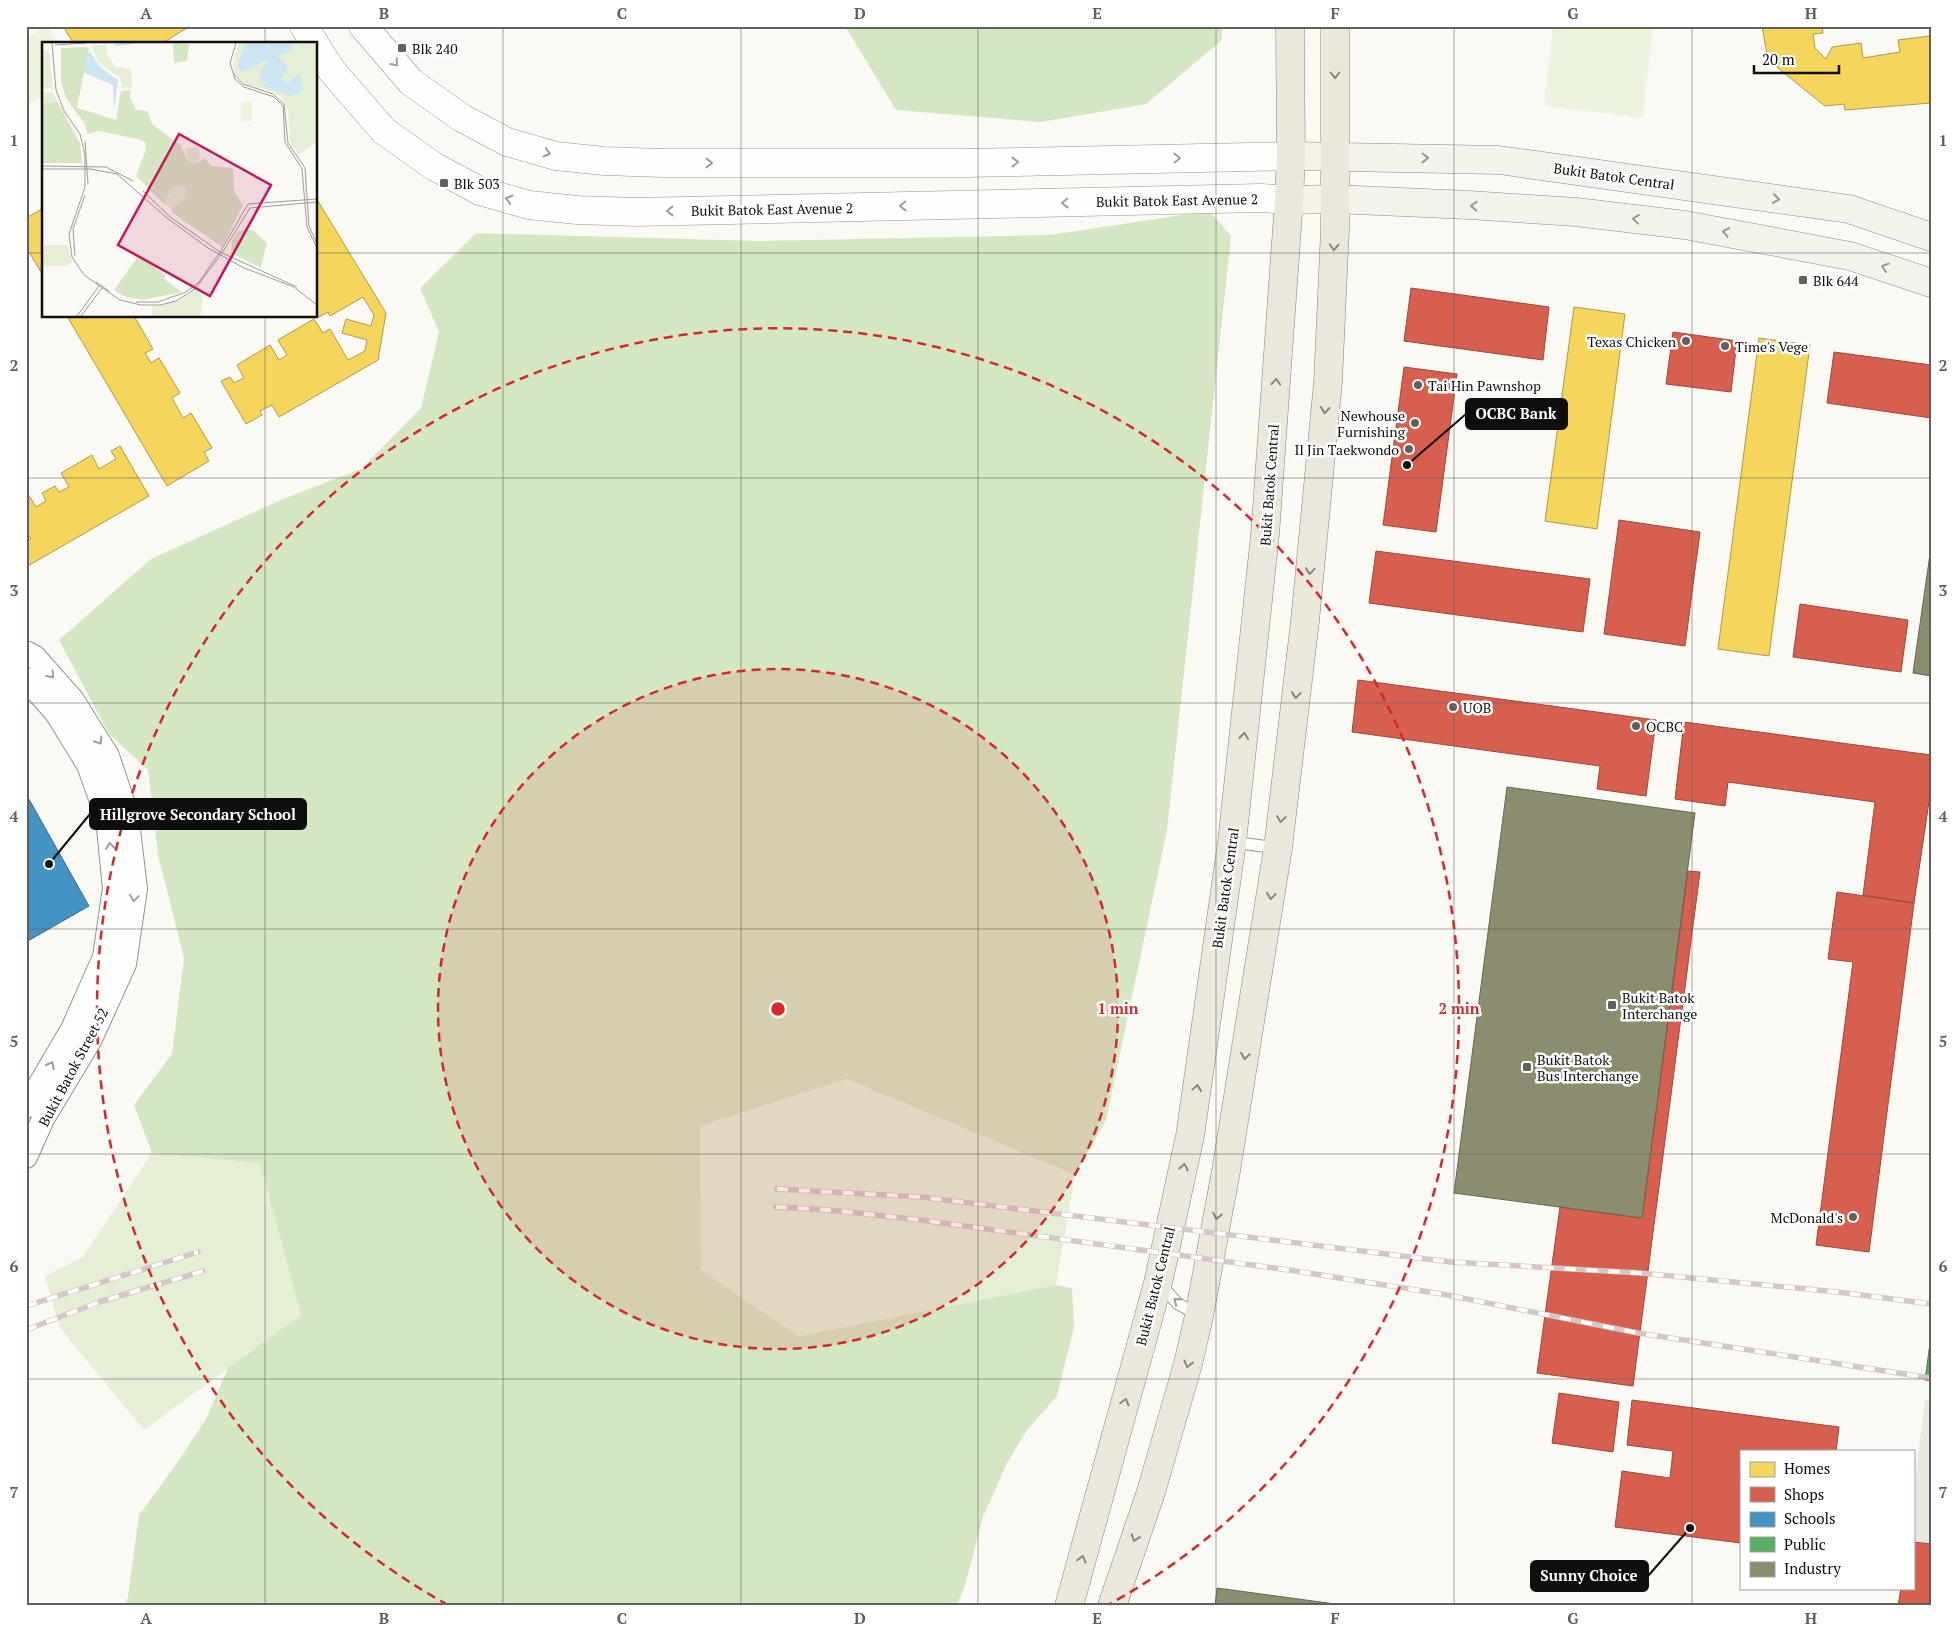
<svg xmlns="http://www.w3.org/2000/svg" width="1957" height="1632" font-family="'PT Serif',serif">
	<rect width="100%" height="100%" fill="#faf9f4"/>
	<!-- green -->
	<path fill="#e4efd5" d="M 847,1079 L 1075,1175 L 1056,1285 L 799,1336 L 701,1270 L 700,1126 Z
		M 152,1153 L 260,1163 L 301,1315 L 144,1430 L 60,1328 L 45,1276 L 83,1257 Z"/>
	<!-- forest -->
	<path fill="#d5e6c3" d="M 845,26 L 1223,26 L 1221,41 L 1146,104 L 1041,122 L 896,110 Z
		M 1209,211 L 1231,236 L 1167,830 L 1106,1120 L 1075,1175 L 847,1079 L 700,1126 L 701,1270 L 799,1336 L 1056,1285 L 1072,1288 L 1074,1327 L 1057,1396 L 1027,1430 L 1007,1463 L 983,1517 L 965,1586 L 956,1606 L 125,1606 L 128,1597 L 139,1515 L 175,1466 L 206,1419 L 228,1368 L 301,1315 L 260,1163 L 152,1153 L 134,1105 L 172,1054 L 184,958 L 158,855 L 148,770 L 109,734 L 59,640 L 151,559 L 283,499 L 361,469 L 421,408 L 439,332 L 420,288 L 476,233 L 759,241 L 1050,235 Z"/>
	<!-- pitch -->
	<path fill="#edf4de" d="M 47,26 L 58,44 L 44,44 L 44,95 L 27,105 L 26,38 Z
		M 1553,26 L 1653,26 L 1643,118 L 1544,106 Z"/>
	<!-- plaza -->
	<path fill="#eae8df" d="M 1925,1400 L 1931,1401 L 1931,1544 L 1913,1542 L 1913,1496 Z"/>
	<!-- homes -->
	<path fill="#f6d55c" stroke="#b09945" d="M 63,26 L 190,26 L 161,44 L 74,44 Z
		M 1762,26 L 1822,26 L 1823,33 L 1813,34 L 1815,48 L 1826,59 L 1832,47 L 1861,43 L 1863,58 L 1900,52 L 1898,40 L 1930,36 L 1931,103 L 1845,110 L 1844,104 L 1825,106 L 1768,60 Z
		M 316,198 L 386,313 L 378,360 L 279,417 L 272,405 L 260,411 L 262,415 L 246,424 L 221,381 L 230,377 L 234,383 L 244,378 L 237,365 L 270,345 L 279,360 L 287,355 L 278,340 L 314,319 L 323,333 L 330,329 L 348,360 L 365,351 L 367,340 L 342,333 L 346,319 L 371,326 L 374,315 L 363,297 L 330,316 L 328,312 L 319,317 L 316,313 Z
		M 44,208 L 44,277 L 26,247 L 26,218 Z
		M 1574,307 L 1625,314 L 1597,529 L 1545,521 Z
		M 67,316 L 134,316 L 153,349 L 145,353 L 151,363 L 159,358 L 180,393 L 172,398 L 183,418 L 191,413 L 212,448 L 204,452 L 209,461 L 167,486 Z
		M 1759,338 L 1810,345 L 1769,656 L 1718,649 Z
		M 120,446 L 149,496 L 26,567 L 26,542 L 31,539 L 26,531 L 26,495 L 28,494 L 36,507 L 46,501 L 42,493 L 55,486 L 59,492 L 69,487 L 61,473 L 92,455 L 99,469 L 116,459 L 111,451 Z"/>
	<!-- shops -->
	<path fill="#d6604d" stroke="#9a473a" d="M 1411,288 L 1549,307 L 1543,360 L 1404,341 Z
		M 1673,332 L 1737,341 L 1731,392 L 1666,384 Z
		M 1834,352 L 1931,365 L 1931,418 L 1827,403 Z
		M 1404,367 L 1457,374 L 1436,532 L 1383,525 Z
		M 1619,520 L 1700,532 L 1685,646 L 1604,634 Z
		M 1376,551 L 1590,579 L 1583,632 L 1369,603 Z
		M 1800,604 L 1908,620 L 1901,672 L 1793,657 Z
		M 1358,680 L 1656,720 L 1646,796 L 1597,789 L 1600,766 L 1352,732 Z
		M 1684,722 L 1931,755 L 1931,788 L 1914,903 L 1863,895 L 1875,802 L 1728,782 L 1725,806 L 1675,799 Z
		M 1688,871 L 1700,872 L 1633,1386 L 1537,1373 L 1560,1207 L 1642,1218 Z
		M 1837,892 L 1914,903 L 1869,1252 L 1816,1245 L 1853,962 L 1828,959 Z
		M 1559,1393 L 1619,1402 L 1613,1452 L 1552,1443 Z
		M 1632,1400 L 1839,1427 L 1836,1451 L 1741,1451 L 1739,1487 L 1741,1487 L 1741,1543 L 1615,1527 L 1622,1471 L 1670,1478 L 1673,1451 L 1627,1445 Z
		M 1913,1542 L 1931,1544 L 1931,1606 L 1898,1606 L 1901,1588 L 1913,1588 Z"/>
	<!-- schools -->
	<path fill="#4393c3" stroke="#336b8d" d="M 26,794 L 89,906 L 26,942 Z"/>
	<!-- public -->
	<path fill="#5aae61" stroke="#437e48" d="M 1931,1336 L 1931,1381 L 1925,1380 Z"/>
	<!-- industry -->
	<path fill="#8c8c6e" stroke="#666651" d="M 1931,547 L 1931,676 L 1913,673 Z
		M 1507,787 L 1695,813 L 1642,1218 L 1454,1193 Z
		M 1217,1588 L 1350,1606 L 1215,1606 Z"/>
	<g fill="none" stroke-linecap="round" stroke-linejoin="round">
		<!-- service casing -->
		<g stroke="#949492" stroke-width="13">
			<path id="service" d="M 1232,842 L 1278,848
				M 1160,1284 L 1177,1303 L 1199,1316"/>
		</g>
		<!-- minor casing -->
		<g stroke="#949492" stroke-width="24">
			<path id="minor" d="M 26,652 L 35,657 L 73,700 L 108,756 L 127,813 L 136,889 L 125,964 L 91,1039 L 43,1119 L 26,1157
				M 26,679 L 56,713 L 88,765 L 107,818 L 114,888 L 104,957 L 72,1029 L 26,1107"/>
		</g>
		<!-- tertiary casing -->
		<g stroke="#949492" stroke-width="29">
			<path id="tertiary" d="M 304,26 L 315,44
				M 363,26 L 411,82 L 462,118 L 507,142 L 556,156 L 604,161 L 663,163 L 966,163 L 1291,156
				M 316,46 L 332,71 L 384,131 L 435,167 L 480,191 L 529,205 L 577,210 L 636,212 L 1261,198 L 1289,200"/>
		</g>
		<!-- secondary casing -->
		<g stroke="#8b8a88" stroke-width="29">
			<path id="secondary" d="M 1291,156 L 1499,160 L 1849,209 L 1931,237
				M 1289,200 L 1334,199 L 1469,205 L 1576,212 L 1685,225 L 1850,256 L 1931,283"/>
		</g>
		<!-- primary casing -->
		<g stroke="#82817f" stroke-width="29">
			<path id="primary" d="M 1069,1606 L 1158,1283 L 1190,1136 L 1232,842 L 1265,535 L 1289,200 L 1291,156 L 1290,26
				M 1112,1606 L 1151,1492 L 1188,1364 L 1199,1316 L 1226,1171 L 1278,848 L 1305,621 L 1328,382 L 1335,229 L 1335,26"/>
		</g>
		<!-- service -->
		<use href="#service" stroke="#fefefd" stroke-width="11"/>
		<!-- minor -->
		<use href="#minor" stroke="#fefefd" stroke-width="22"/>
		<!-- tertiary -->
		<use href="#tertiary" stroke="#fefefd" stroke-width="28"/>
		<!-- secondary -->
		<use href="#secondary" stroke="#f4f3eb" stroke-width="28"/>
		<!-- primary -->
		<use href="#primary" stroke="#ebe7da" stroke-width="28"/>
		<!-- rail casing -->
		<g stroke="#d6c6c6" stroke-width="5.5">
			<path id="rail" d="M 777,1189 L 921,1197 L 1451,1262 L 1640,1273 L 1838,1292 L 1931,1304
				M 776,1207 L 830,1210 L 921,1220 L 1289,1270 L 1442,1294 L 1638,1333 L 1931,1378
				M 26,1306 L 198,1252
				M 26,1330 L 99,1302 L 203,1271"/>
		</g>
		<!-- rail -->
		<use href="#rail" stroke="#fff" stroke-width="4" stroke-dasharray="11" stroke-linecap="butt"/>
	</g>
	<!-- one-way arrows -->
	<defs><path id="oneway-chevron" d="M-2-3.5L2.5 0L-2 3.5" fill="none" stroke-width="1.6" stroke-linecap="round" stroke-linejoin="round" transform="scale(1.25)"/></defs>
	<g stroke="#9e9e9d">
		<use href="#oneway-chevron" transform="translate(395 63) rotate(49)"/>
		<use href="#oneway-chevron" transform="translate(547 153) rotate(16)"/>
		<use href="#oneway-chevron" transform="translate(1177 158) rotate(-1)"/>
		<use href="#oneway-chevron" transform="translate(1015 162) rotate(-1)"/>
		<use href="#oneway-chevron" transform="translate(709 163)"/>
		<use href="#oneway-chevron" transform="translate(509 199) rotate(-164)"/>
		<use href="#oneway-chevron" transform="translate(1065 203) rotate(179)"/>
		<use href="#oneway-chevron" transform="translate(903 206) rotate(179)"/>
		<use href="#oneway-chevron" transform="translate(670 211) rotate(179)"/>
		<use href="#oneway-chevron" transform="translate(51 675) rotate(48)"/>
		<use href="#oneway-chevron" transform="translate(99 741) rotate(58)"/>
		<use href="#oneway-chevron" transform="translate(110 846) rotate(-96)"/>
		<use href="#oneway-chevron" transform="translate(134 898) rotate(98)"/>
		<use href="#oneway-chevron" transform="translate(51 1065) rotate(-60)"/>
		<use href="#oneway-chevron" transform="translate(1177 1301) rotate(-140)"/>
	</g>
	<g stroke="#88857e">
		<use href="#oneway-chevron" transform="translate(1335 75) rotate(90)"/>
		<use href="#oneway-chevron" transform="translate(1334 247) rotate(93)"/>
		<use href="#oneway-chevron" transform="translate(1276 382) rotate(-86)"/>
		<use href="#oneway-chevron" transform="translate(1325 410) rotate(95)"/>
		<use href="#oneway-chevron" transform="translate(1310 571) rotate(95)"/>
		<use href="#oneway-chevron" transform="translate(1296 695) rotate(96)"/>
		<use href="#oneway-chevron" transform="translate(1244 736) rotate(-84)"/>
		<use href="#oneway-chevron" transform="translate(1281 819) rotate(97)"/>
		<use href="#oneway-chevron" transform="translate(1271 896) rotate(98)"/>
		<use href="#oneway-chevron" transform="translate(1245 1056) rotate(99)"/>
		<use href="#oneway-chevron" transform="translate(1197 1088) rotate(-82)"/>
		<use href="#oneway-chevron" transform="translate(1184 1167) rotate(-78)"/>
		<use href="#oneway-chevron" transform="translate(1217 1216) rotate(101)"/>
		<use href="#oneway-chevron" transform="translate(1188 1364) rotate(104)"/>
		<use href="#oneway-chevron" transform="translate(1125 1402) rotate(-75)"/>
		<use href="#oneway-chevron" transform="translate(1135 1538) rotate(109)"/>
		<use href="#oneway-chevron" transform="translate(1082 1559) rotate(-75)"/>
	</g>
	<g stroke="#989793">
		<use href="#oneway-chevron" transform="translate(1425 158) rotate(1)"/>
		<use href="#oneway-chevron" transform="translate(1776 199) rotate(8)"/>
		<use href="#oneway-chevron" transform="translate(1474 206) rotate(-177)"/>
		<use href="#oneway-chevron" transform="translate(1636 219) rotate(-173)"/>
		<use href="#oneway-chevron" transform="translate(1726 232) rotate(-169)"/>
		<use href="#oneway-chevron" transform="translate(1885 267) rotate(-161)"/>
	</g>
	<!-- grid -->
	<path fill="none" stroke="#61605e" stroke-width="1" stroke-opacity="0.55" d="M 265,26 L 265,44M 503,26 L 503,1606M 741,26 L 741,1606M 978,26 L 978,1606M 1216,26 L 1216,1606M 1454,26 L 1454,1606M 1692,26 L 1692,1606M 26,253 L 44,253M 316,253 L 1931,253M 265,316 L 265,1606M 26,478 L 1931,478M 26,703 L 1931,703M 26,929 L 1931,929M 26,1154 L 1931,1154M 26,1379 L 1931,1379"/>
	<!-- distance rings -->
	<circle cx="778" cy="1009" r="340" fill="#d62828" fill-opacity=".12"/>
	<g fill="none" stroke="#d62828" stroke-width="2.5" stroke-dasharray="9 6">
		<circle cx="778" cy="1009" r="340"/>
		<path d="M448 1605A681 681 0 1 1 1108 1605"/>
	</g>
	<!-- markers -->
	<g fill="#61605e" stroke="#fff" stroke-width="2">
		<rect x="397" y="43" width="10" height="10" rx="2.5"/>
		<rect x="439" y="178" width="10" height="10" rx="2.5"/>
		<rect x="1798" y="275" width="10" height="10" rx="2.5"/>
		<circle cx="1686" cy="341" r="5"/>
		<circle cx="1725" cy="346" r="5"/>
		<circle cx="1418" cy="385" r="5"/>
		<circle cx="1415" cy="423" r="5"/>
		<circle cx="1409" cy="449" r="5"/>
		<circle cx="1453" cy="707" r="5"/>
		<circle cx="1636" cy="726" r="5"/>
		<rect x="1607" y="1000" width="10" height="10" rx="2.5"/>
		<rect x="1522" y="1062" width="10" height="10" rx="2.5"/>
		<circle cx="1853" cy="1217" r="5"/>
	</g>
	<g text-anchor="middle" dominant-baseline="central" stroke-width="5" stroke-linejoin="round" paint-order="stroke">
		<!-- poi labels -->
		<g font-size="14" fill="#0e0e0e" stroke="#fff" text-anchor="start">
			<text x="412" y="48">Blk 240</text>
			<text x="454" y="183">Blk 503</text>
			<text x="1813" y="280">Blk 644</text>
			<text x="1676" y="341" text-anchor="end">Texas Chicken</text>
			<text x="1735" y="346">Time's Vege</text>
			<text x="1428" y="385">Tai Hin Pawnshop</text>
			<text x="1405" y="415" text-anchor="end">Newhouse<tspan x="1405" dy="16">Furnishing</tspan></text>
			<text x="1399" y="449" text-anchor="end">Il Jin Taekwondo</text>
			<text x="1463" y="707">UOB</text>
			<text x="1646" y="726">OCBC</text>
			<text x="1622" y="997">Bukit Batok<tspan x="1622" dy="16">Interchange</tspan></text>
			<text x="1537" y="1059">Bukit Batok<tspan x="1537" dy="16">Bus Interchange</tspan></text>
			<text x="1843" y="1217" text-anchor="end">McDonald's</text>
		</g>
		<!-- street labels -->
		<g font-size="14" fill="#0e0e0e" stroke="#fff">
			<text transform="translate(1614 176) rotate(8)">Bukit Batok Central</text>
			<text transform="translate(1177 200) rotate(-1)">Bukit Batok East Avenue 2</text>
			<text transform="translate(772 209) rotate(-1)">Bukit Batok East Avenue 2</text>
			<text transform="translate(1269 485) rotate(-86)">Bukit Batok Central</text>
			<text transform="translate(1225 888) rotate(-82)">Bukit Batok Central</text>
			<text transform="translate(73 1067) rotate(-62)">Bukit Batok Street 52</text>
			<text transform="translate(1155 1286) rotate(-76)">Bukit Batok Central</text>
		</g>
	</g>
	<!-- overview -->
	<g transform="translate(42 42)">
		<rect width="275" height="275" fill="#faf9f4"/>
		<path d="M 197,1 L 275,1 L 275,99 L 257,113 L 248,99 L 246,68 L 241,57 L 231,50 L 203,42 L 193,32 L 191,20 ZM 50,3 L 64,3 L 65,13 L 74,25 L 89,27 L 90,45 L 80,46 L 78,36 L 56,20 ZM 0,9 L 7,9 L 11,47 L 0,46 ZM 0,50 L 11,50 L 15,59 L 0,62 ZM 144,106 L 156,106 L 159,116 L 155,121 L 146,119 ZM 136,143 L 144,147 L 142,157 L 129,167 L 124,163 L 129,146 ZM 3,203 L 26,203 L 30,220 L 25,224 L 0,224 L 0,205 ZM 155,247 L 161,256 L 158,274 L 110,274 L 110,265 L 136,259 Z" fill="#e4efd5"/>
		<path d="M 131,1 L 147,2 L 145,19 L 132,21 ZM 41,5 L 47,6 L 35,66 L 74,78 L 79,49 L 89,48 L 88,55 L 94,68 L 105,69 L 110,82 L 139,104 L 146,119 L 155,121 L 163,116 L 169,124 L 191,126 L 192,149 L 201,163 L 180,205 L 131,171 L 129,167 L 142,157 L 144,147 L 136,143 L 129,146 L 123,163 L 94,134 L 103,110 L 104,101 L 100,98 L 57,89 L 45,92 L 43,82 L 24,56 L 19,39 L 19,6 ZM 15,59 L 38,101 L 40,121 L 0,121 L 0,62 ZM 204,187 L 211,188 L 225,201 L 219,226 L 189,211 L 190,198 L 195,190 ZM 97,213 L 124,233 L 122,237 L 140,250 L 101,258 L 84,255 L 72,248 Z" fill="#d5e6c3"/>
		<path d="M 199,59 L 210,59 L 210,79 L 199,80 Z" fill="#edf4de"/>
		<path d="M 204,1 L 252,1 L 248,9 L 236,14 L 247,27 L 238,37 L 246,41 L 258,30 L 261,49 L 249,54 L 222,44 L 217,30 L 227,17 L 199,30 L 196,21 ZM 48,9 L 58,25 L 76,38 L 72,69 L 71,43 L 43,31 L 43,17 Z" fill="#cbe5f3"/>
		<path fill="none" stroke="#cbe5f3" stroke-width="2.5" d="M 73,3 L 90,1"/>
		<path fill="none" stroke="#9c9b98" stroke-width="1" d="M 10,1 L 14,48 L 22,69 L 38,92 L 43,113 L 43,145 L 27,192 L 30,215 L 42,233 L 78,258 L 99,263 L 118,263 L 134,259 L 153,247 L 180,211M 194,1 L 188,21 L 193,37 L 202,45 L 232,55 L 241,64 L 243,100 L 260,127 L 265,185 L 275,206M 13,3 L 44,1M 191,31 L 201,42 L 231,52 L 242,62 L 246,101 L 263,126 L 267,184 L 275,202M 43,99 L 46,142M 0,124 L 64,125 L 91,139M 0,127 L 48,127 L 75,132 L 125,176 L 166,206 L 202,226 L 252,245 L 275,263M 101,149 L 128,175 L 178,210 L 255,245M 178,210 L 206,162 L 275,157M 180,211 L 208,166 L 275,160M 33,214 L 31,187 L 43,153M 54,240 L 67,249M 94,260 L 116,260 L 144,250 L 157,240 L 178,210M 35,274 L 57,244M 39,274 L 60,246"/>
		<path fill="#c2185b" fill-opacity="0.15" stroke="#c2185b" stroke-width="2.5" d="M 137,92 L 229,143 L 168,254 L 76,203 Z"/>
		<rect width="275" height="275" fill="none" stroke="#0e0e0e" stroke-width="2.5"/>
	</g>
	<circle cx="778" cy="1009" r="8" fill="#d62828" stroke="#fff" stroke-width="2.5"/>
	<g font-size="15" text-anchor="middle" font-weight="bold" fill="#d62828" stroke="#fff" stroke-width="5" stroke-linejoin="round" paint-order="stroke">
		<text x="1118" y="1014">1 min</text>
		<text x="1459" y="1014">2 min</text>
	</g>
	<!-- callouts -->
	<path fill="none" stroke="#0e0e0e" stroke-width="2" d="M1407 465L1466 414M49 864L90 814M1690 1528L1648 1576"/>
	<g fill="#0e0e0e" stroke="#fff" stroke-width="2">
		<circle cx="1407" cy="465" r="5"/>
		<circle cx="49" cy="864" r="5"/>
		<circle cx="1690" cy="1528" r="5"/>
	</g>
	<g fill="#0e0e0e" stroke="#0e0e0e" stroke-width="2">
		<rect x="1466" y="399" width="101" height="30" rx="5"/>
		<rect x="90" y="799" width="216" height="30" rx="5"/>
		<rect x="1531" y="1561" width="117" height="30" rx="5"/>
	</g>
	<g font-size="15" text-anchor="middle" font-weight="bold" fill="#fff">
		<text x="1516" y="419">OCBC Bank</text>
		<text x="198" y="820">Hillgrove Secondary School</text>
		<text x="1589" y="1581">Sunny Choice</text>
	</g>
	<!-- border -->
	<rect width="1957" height="1632" fill="none" stroke="#ffffff" stroke-width="55"/>
	<!-- legend -->
	<rect x="1740" y="1450" width="175" height="140" fill="#ffffff" stroke="#9f9f9f"/>
	<rect x="1750" y="1462" width="25" height="15" fill="#f6d55c" stroke="#9f9f9f"/>
	<text x="1784" y="1474" font-size="15" fill="#0e0e0e">Homes</text>
	<rect x="1750" y="1487" width="25" height="15" fill="#d6604d" stroke="#9f9f9f"/>
	<text x="1784" y="1500" font-size="15" fill="#0e0e0e">Shops</text>
	<rect x="1750" y="1512" width="25" height="15" fill="#4393c3" stroke="#9f9f9f"/>
	<text x="1784" y="1524" font-size="15" fill="#0e0e0e">Schools</text>
	<rect x="1750" y="1537" width="25" height="15" fill="#5aae61" stroke="#9f9f9f"/>
	<text x="1784" y="1550" font-size="15" fill="#0e0e0e">Public</text>
	<rect x="1750" y="1562" width="25" height="15" fill="#8c8c6e" stroke="#9f9f9f"/>
	<text x="1784" y="1574" font-size="15" fill="#0e0e0e">Industry</text>
	<!-- scale -->
	<path d="M1754 65v8h85v-8" fill="none" stroke="#0e0e0e" stroke-width="2.5"/>
	<text x="1762" y="65" font-size="15" fill="#0e0e0e" stroke="#ffffff" stroke-width="4" paint-order="stroke">20 m</text>
	<rect x="28" y="28" width="1902" height="1576" fill="none" stroke="#61605e" stroke-width="2"/>
	<g font-size="16" text-anchor="middle" font-weight="bold" fill="#61605e">
		<text x="146" y="19">A</text>
		<text x="384" y="19">B</text>
		<text x="622" y="19">C</text>
		<text x="860" y="19">D</text>
		<text x="1097" y="19">E</text>
		<text x="1335" y="19">F</text>
		<text x="1573" y="19">G</text>
		<text x="1811" y="19">H</text>
		<text x="14" y="146">1</text>
		<text x="1943" y="146">1</text>
		<text x="14" y="371">2</text>
		<text x="1943" y="371">2</text>
		<text x="14" y="596">3</text>
		<text x="1943" y="596">3</text>
		<text x="14" y="822">4</text>
		<text x="1943" y="822">4</text>
		<text x="14" y="1047">5</text>
		<text x="1943" y="1047">5</text>
		<text x="14" y="1272">6</text>
		<text x="1943" y="1272">6</text>
		<text x="14" y="1498">7</text>
		<text x="1943" y="1498">7</text>
		<text x="146" y="1624">A</text>
		<text x="384" y="1624">B</text>
		<text x="622" y="1624">C</text>
		<text x="860" y="1624">D</text>
		<text x="1097" y="1624">E</text>
		<text x="1335" y="1624">F</text>
		<text x="1573" y="1624">G</text>
		<text x="1811" y="1624">H</text>
	</g>
</svg>
